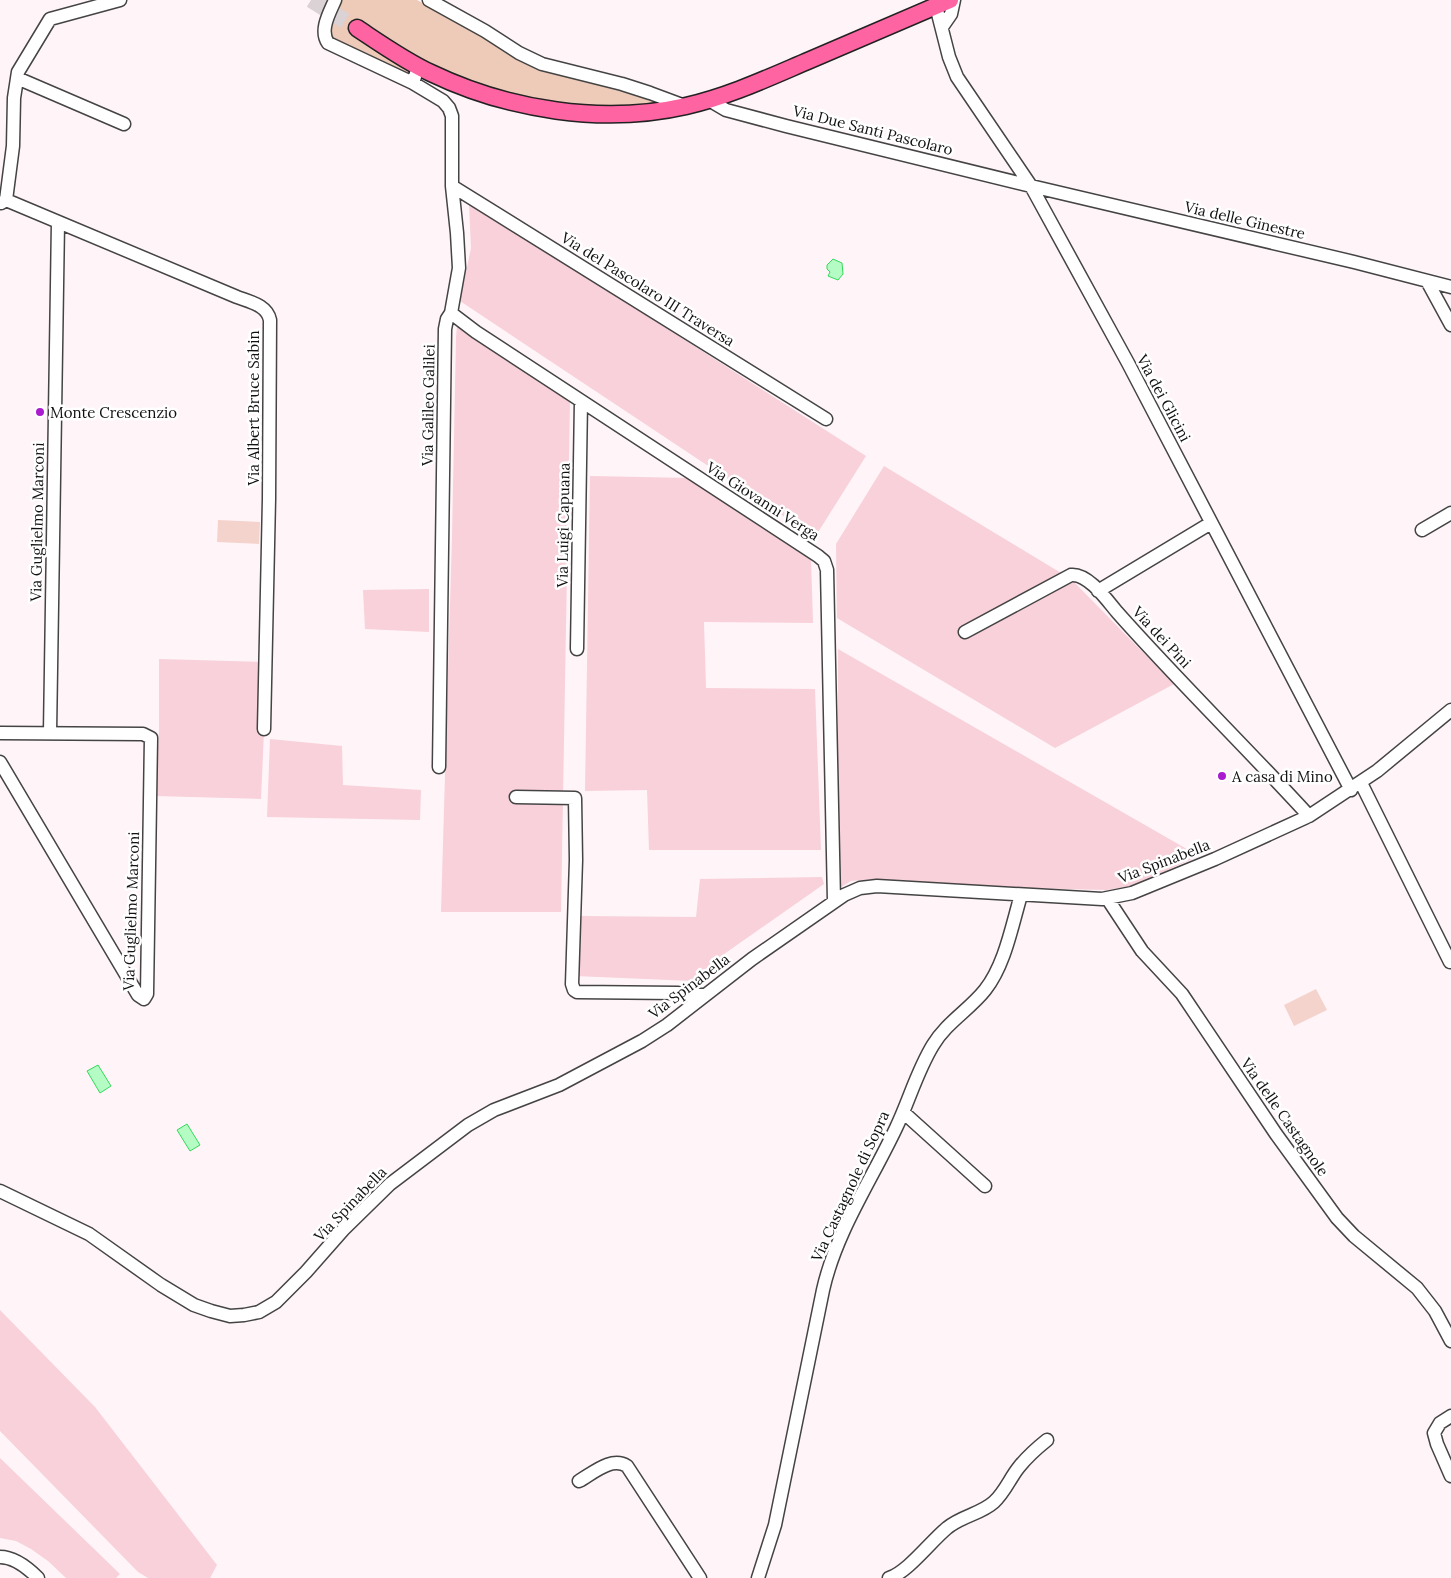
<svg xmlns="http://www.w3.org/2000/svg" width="1451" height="1578" font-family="Lora,serif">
	<rect width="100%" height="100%" fill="#fff4f8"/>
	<!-- farmland -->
	<path fill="#f8d1da" d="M 469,204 L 491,216 L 866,456 L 815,537 L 460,301 L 471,248 Z
		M 457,325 L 570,398 L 561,912 L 441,912 L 452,537 L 456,338 Z
		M 884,466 L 1071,579 L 1174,684 L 1055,748 L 837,618 L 836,544 Z
		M 590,476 L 690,478 L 811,558 L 813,623 L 704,622 L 706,688 L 815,689 L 821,850 L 649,850 L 647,790 L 585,791 Z
		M 429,589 L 429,632 L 365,629 L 363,590 Z
		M 838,649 L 1199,856 L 1132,886 L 1107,890 L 1023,888 L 874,879 L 851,881 L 838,889 Z
		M 159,659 L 262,662 L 264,731 L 261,799 L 155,796 L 159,731 Z
		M 270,739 L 342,746 L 343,785 L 421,790 L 420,820 L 267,817 Z
		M 822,877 L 824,884 L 717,959 L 693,981 L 575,976 L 580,916 L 696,917 L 700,879 Z
		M 0,1310 L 95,1407 L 217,1565 L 210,1578 L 148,1578 L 138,1572 L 0,1431 Z
		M 0,1458 L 120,1574 L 116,1578 L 66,1578 L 48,1561 L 31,1549 L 16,1541 L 0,1538 Z"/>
	<!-- green -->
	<path fill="#eecab9" d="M 341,0 L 417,0 L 534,65 L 664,103 C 579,120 492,91 410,71 L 409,77 L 334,43 L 328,34 Z"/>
	<!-- pitch -->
	<path fill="#f4d3cc" d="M 218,520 L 260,522 L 259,544 L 217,542 Z
		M 1316,989 L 1327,1010 L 1294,1026 L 1284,1005 Z"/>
	<!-- water -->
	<path fill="#b4fcc3" stroke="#34d95c" d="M 833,259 L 842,263 L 843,274 L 838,280 L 828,276 L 830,272 L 827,269 L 827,265 Z
		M 98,1065 L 111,1086 L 100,1093 L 87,1071 Z
		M 187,1124 L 200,1145 L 190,1151 L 177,1130 Z"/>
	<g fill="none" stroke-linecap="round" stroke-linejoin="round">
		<!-- major-tunnel -->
		<path stroke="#dbd2d5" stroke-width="16" stroke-dasharray="16 8" stroke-linecap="butt" d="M 311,0 L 357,28"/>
		<!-- minor casing -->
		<g stroke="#444" stroke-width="15">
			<path id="minor" d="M 335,0 C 330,12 319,30 328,43 L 413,83
				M 429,0 L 485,31 L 519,53 L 542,64 L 622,84 L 650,93 L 685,106
				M 936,6 L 949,57 L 957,77 L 1031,186 L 1128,363 L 1351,790
				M 942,27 L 951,14 L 954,0
				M 418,67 L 413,83 L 443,101 L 449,108 L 452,116 L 452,186 L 457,233 L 459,268 L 451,313 L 447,319 L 445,329 L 439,767
				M 17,78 L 124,124
				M 709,100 L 726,110 L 786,126 L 1031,186 L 1354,262 L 1451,287
				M 452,186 L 826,419
				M 6,200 L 237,297 C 250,302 267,305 270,320 L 269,499 L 264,729
				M 1,203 L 6,200 L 13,146 L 14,98 L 18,72 L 50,19 L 120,0
				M 1427,281 L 1451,325
				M 451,313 L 476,332 L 818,556 L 824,561 L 827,570 L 834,901
				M 1422,530 L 1451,513
				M 1098,591 L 1211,523
				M 965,632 L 1071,575 C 1088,573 1107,600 1117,612 C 1179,682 1246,747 1309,816
				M 577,649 L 581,401
				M 0,733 L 143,734 L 151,738 L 147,994 L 144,999 L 138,995 L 0,762
				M 50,733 L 58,222
				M 1361,783 L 1450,962
				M 516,797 L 575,798 L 576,860 L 572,984 L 574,990 L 577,992 L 678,993 L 686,995 L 704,995
				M 1107,898 L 1142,951 L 1182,994 L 1276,1134 L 1337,1218 L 1354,1236 L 1417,1288 L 1435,1311 L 1451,1341
				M 903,1112 L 985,1186
				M 0,1191 L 89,1234 L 161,1285 L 194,1305 L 211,1311 L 230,1316 L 244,1315 L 259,1312 L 276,1302 L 306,1272 L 343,1230 L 390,1184 L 468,1125 L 494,1110 L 559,1085 L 642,1041 L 667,1025 L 752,959 L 844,895 L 860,888 L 877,886 L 1102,899 L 1132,893 L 1215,859 L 1309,816 L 1377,771 L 1451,710
				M 1451,1416 L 1440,1423 L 1434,1433 L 1437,1444 L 1451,1476
				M 579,1481 C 592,1474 611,1456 627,1466 L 700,1578
				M 0,1557 C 15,1557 28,1568 38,1578
				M 758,1578 L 775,1525 L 823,1290 C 836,1232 871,1181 896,1128 C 909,1101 917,1071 933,1045 C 946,1023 969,1010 985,990 C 1005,965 1012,925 1021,895
				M 889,1578 C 907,1573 931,1541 947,1528 C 961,1516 981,1514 994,1502 C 1005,1492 1010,1478 1019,1467 C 1027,1457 1037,1448 1047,1440"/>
		</g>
		<!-- major casing -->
		<g stroke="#222" stroke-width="19">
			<path id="major" d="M 357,28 C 381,44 405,61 431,73 C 508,110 603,125 686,106 C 730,96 770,77 810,60 C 857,40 903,20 950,0"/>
		</g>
		<!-- minor -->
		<use href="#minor" stroke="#fff" stroke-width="12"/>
		<!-- major -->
		<use href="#major" stroke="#ff64a2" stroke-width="16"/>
	</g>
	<!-- markers -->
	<g fill="#aa1acf" stroke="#fff" stroke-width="2">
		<circle cx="40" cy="412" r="5"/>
		<circle cx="1222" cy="776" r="5"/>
	</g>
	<g text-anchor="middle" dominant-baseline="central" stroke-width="5" stroke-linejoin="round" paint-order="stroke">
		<!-- street labels -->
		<g font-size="15" fill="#111" stroke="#fff">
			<text transform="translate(873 130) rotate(14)">Via Due Santi Pascolaro</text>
			<text transform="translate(1245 220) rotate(13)">Via delle Ginestre</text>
			<text transform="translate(648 289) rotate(32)">Via del Pascolaro III Traversa</text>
			<text transform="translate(1164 398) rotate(62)">Via dei Glicini</text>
			<text transform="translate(428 405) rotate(-89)">Via Galileo Galilei</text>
			<text transform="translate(253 408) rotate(-90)">Via Albert Bruce Sabin</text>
			<text transform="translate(763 501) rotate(33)">Via Giovanni Verga</text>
			<text transform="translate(37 522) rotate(-89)">Via Guglielmo Marconi</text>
			<text transform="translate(563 525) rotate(-89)">Via Luigi Capuana</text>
			<text transform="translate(1162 637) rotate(47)">Via dei Pini</text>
			<text transform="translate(1164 861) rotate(-21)">Via Spinabella</text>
			<text transform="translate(131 911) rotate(-88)">Via Guglielmo Marconi</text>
			<text transform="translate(689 986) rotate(-37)">Via Spinabella</text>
			<text transform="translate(1285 1117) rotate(55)">Via delle Castagnole</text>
			<text transform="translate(850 1186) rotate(-65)">Via Castagnole di Sopra</text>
			<text transform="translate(350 1204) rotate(-46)">Via Spinabella</text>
		</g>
		<!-- poi labels -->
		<g font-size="15" fill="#111" stroke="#fff" text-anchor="start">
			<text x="50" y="412">Monte Crescenzio</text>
			<text x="1232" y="776">A casa di Mino</text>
		</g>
	</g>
</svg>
